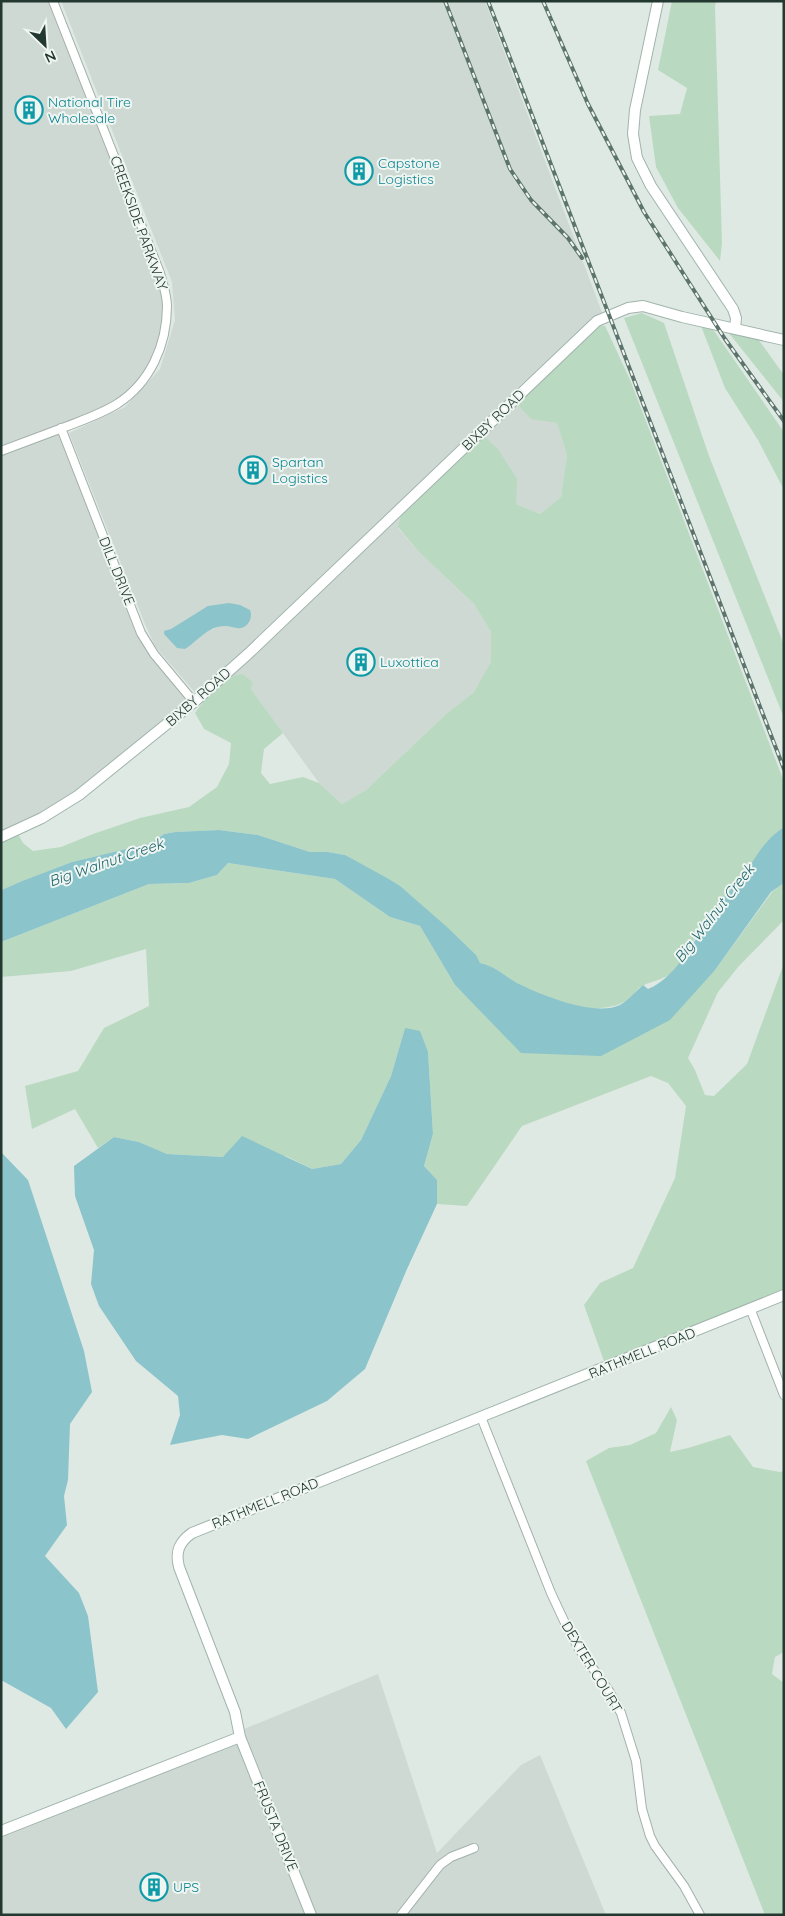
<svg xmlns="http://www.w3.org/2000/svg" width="785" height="1916" font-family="Quicksand,sans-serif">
	<rect width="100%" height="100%" fill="#dfe9e4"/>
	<!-- built -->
	<path fill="#ced9d3" d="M 1,1 L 53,1 L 160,273 L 167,305 L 154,364 L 127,397 L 61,428 L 141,633 L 194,702 L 79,795 L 1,837 Z
		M 61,1 L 485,1 L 603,315 L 531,418 L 557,423 L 567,455 L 561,497 L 540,514 L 516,504 L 398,528 L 419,552 L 474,604 L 491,632 L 492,662 L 474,692 L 446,714 L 366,790 L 342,804 L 319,783 L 251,689 L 253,682 L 243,674 L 224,681 L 203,702 L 155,646 L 145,624 L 69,433 L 125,407 L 160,369 L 175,320 L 172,282 Z
		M 378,1674 L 437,1853 L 521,1765 L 540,1755 L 606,1915 L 1,1915 L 1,1835 L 247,1739 L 244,1729 Z"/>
	<!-- green -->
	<path fill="#bad9c1" d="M 672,1 L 716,1 L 715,7 L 722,243 L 720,261 L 678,208 L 656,167 L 649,116 L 680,114 L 687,88 L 658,70 Z
		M 642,313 L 664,323 L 709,456 L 784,645 L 784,718 L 624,318 Z
		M 600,325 L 605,326 L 608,332 L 631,382 L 784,782 L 784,827 C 765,839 758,856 745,873 C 730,893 714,910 700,930 C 692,942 687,956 678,966 C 666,982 652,979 639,988 C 635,992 633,996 629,999 C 617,1008 599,1009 585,1008 C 568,1007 532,991 517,983 C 503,975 496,967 480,963 C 448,919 391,887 345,855 L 328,852 L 310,852 L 258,835 L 219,830 L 175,832 L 164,834 L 151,843 L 72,862 L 22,881 L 1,891 L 1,842 L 18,834 L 23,843 L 33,851 L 61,847 L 93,834 L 140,818 L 189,807 L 217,787 L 229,764 L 231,743 L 204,729 L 195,713 C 206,697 223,675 243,674 L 253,682 L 251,689 L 283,733 L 264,749 L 261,773 L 270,784 L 303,777 L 319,783 L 342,804 L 366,790 L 446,714 L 474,692 L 491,662 L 491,632 L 474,604 L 419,552 L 398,527 L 401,515 L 478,441 L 485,437 L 498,449 L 517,479 L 516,504 L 540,514 L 561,497 L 567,455 L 557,423 L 531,419 L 517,404 Z
		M 701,326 L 712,328 L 784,432 L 784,490 L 758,440 L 725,388 Z
		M 728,332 L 758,339 L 784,375 L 784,402 Z
		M 228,863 L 335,879 L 390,917 L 420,926 L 455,985 L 521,1052 L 715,970 L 772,892 L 784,883 L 784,920 L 739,966 L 718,992 L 688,1058 L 695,1070 L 705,1095 L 714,1096 L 747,1064 L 784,963 L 784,1291 L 605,1364 L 584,1305 L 600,1283 L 633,1268 L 675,1178 L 686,1106 L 668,1083 L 651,1076 L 522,1126 L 467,1206 L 437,1204 L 437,1180 L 424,1166 L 433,1134 L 428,1052 L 405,1028 L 391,1076 L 361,1140 L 341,1164 L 312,1169 L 286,1156 L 223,1157 L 167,1154 L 139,1142 L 114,1137 L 98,1148 L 75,1109 L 32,1129 L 25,1086 L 78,1071 L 104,1028 L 149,1006 L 146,949 L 71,971 L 1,977 L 1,942 L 149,884 L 189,883 L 217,875 Z
		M 671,1407 L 677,1420 L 670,1452 L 688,1448 L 730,1435 L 753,1467 L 780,1472 L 784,1471 L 784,1652 L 775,1657 L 772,1674 L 784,1683 L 784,1915 L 765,1915 L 586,1461 L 609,1448 L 630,1445 L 656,1433 Z"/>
	<!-- water -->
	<path fill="#8bc4ca" d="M 229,603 L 240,605 L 250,610 C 253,617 249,626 241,628 C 236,629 230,626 225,626 C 220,626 214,627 210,630 C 201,635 193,644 185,649 L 177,648 L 164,634 L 164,631 L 171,629 L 208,606 Z
		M 784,827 L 784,883 L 771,892 L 715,970 L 670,1020 L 601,1056 L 521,1053 L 455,985 L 420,926 L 390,917 L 335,879 L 228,863 L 217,875 L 189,883 L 149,884 L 1,942 L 2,890 L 22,881 L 72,862 L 151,843 L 164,834 L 175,832 L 219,830 L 258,835 L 310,852 L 328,852 L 345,855 L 387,878 L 400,886 L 447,927 L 476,955 L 480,963 C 497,967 503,975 517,983 C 541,995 594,1017 620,1005 C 629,1000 635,992 643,985 L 648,989 C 679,977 698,932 718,905 C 726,894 736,885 745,873 C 757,856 765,839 784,827 Z
		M 405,1028 L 420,1031 L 428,1052 L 433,1134 L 424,1166 L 437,1180 L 437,1204 L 407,1269 L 365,1369 L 327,1401 L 248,1439 L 222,1435 L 170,1445 L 180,1415 L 178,1396 L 136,1361 L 99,1306 L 91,1284 L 94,1250 L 75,1196 L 74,1166 L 114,1137 L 139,1142 L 167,1154 L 223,1157 L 242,1136 L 312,1169 L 341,1164 L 361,1140 L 391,1076 Z
		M 1,1152 L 28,1180 L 84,1351 L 92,1392 L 70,1424 L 68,1480 L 64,1496 L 67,1525 L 45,1556 L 79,1593 L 88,1616 L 98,1692 L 66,1729 L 51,1708 L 1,1680 Z"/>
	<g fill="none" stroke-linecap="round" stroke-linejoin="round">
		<!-- street casing -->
		<g stroke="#a3b0ab" stroke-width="10">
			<path id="street" d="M 61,428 L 141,633 L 154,654 L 194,702
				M 1,451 C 22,443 44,435 65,427 C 83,420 101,414 117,404 C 150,383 167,345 167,306 C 167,295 163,284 160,273 L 53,1
				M 750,1308 L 784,1395
				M 481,1417 L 551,1593 L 565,1623 L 579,1649 L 609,1691 L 621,1713 L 636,1761 L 642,1809 L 650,1836 L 655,1846 L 684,1886 L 700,1915
				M 401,1915 L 440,1865 L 451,1857 L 474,1848"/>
		</g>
		<!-- secondary casing -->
		<g stroke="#a0b4ac" stroke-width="12">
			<path id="secondary" d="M 658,1 L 635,110 L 633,134 L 637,158 L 651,186 L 733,309 L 736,318 L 735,329
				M 1,837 L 42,818 L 79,795 L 194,702 L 248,654 L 597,321 L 628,308 L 643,306 L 682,317 L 784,340
				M 1,1831 L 240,1737
				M 311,1915 L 240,1737 L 235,1712 L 179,1567 C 175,1552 179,1542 192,1533 L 784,1295"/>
		</g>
		<!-- street -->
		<use href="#street" stroke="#fff" stroke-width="8"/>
		<!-- secondary -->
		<use href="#secondary" stroke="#fff" stroke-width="10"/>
		<!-- rail casing -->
		<g stroke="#5c746c" stroke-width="4">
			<path id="rail" d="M 445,1 L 510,169 L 531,200 L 568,238 L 582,258
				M 488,1 L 784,769
				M 543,1 L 588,104 L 644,212 L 725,339 L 784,421"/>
		</g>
		<!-- rail -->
		<use href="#rail" stroke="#eff6f2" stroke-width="2" stroke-dasharray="5.5" stroke-linecap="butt"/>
	</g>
	<!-- icons -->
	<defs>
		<g id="building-ring" transform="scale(1.4375)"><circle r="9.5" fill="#eff6f2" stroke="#0f9aa8" stroke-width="1.5"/><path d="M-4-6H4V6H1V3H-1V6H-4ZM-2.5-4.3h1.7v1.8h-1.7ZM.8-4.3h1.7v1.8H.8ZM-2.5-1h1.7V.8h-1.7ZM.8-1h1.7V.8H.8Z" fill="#0f9aa8"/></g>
	</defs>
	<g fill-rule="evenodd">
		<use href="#building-ring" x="29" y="110"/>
		<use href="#building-ring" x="359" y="171"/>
		<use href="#building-ring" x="253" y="470"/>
		<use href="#building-ring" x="361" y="662"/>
		<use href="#building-ring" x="154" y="1887"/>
	</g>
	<g text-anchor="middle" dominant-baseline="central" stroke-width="4" stroke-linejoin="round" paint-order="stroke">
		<!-- culture labels -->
		<g font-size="14" fill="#0d838f" stroke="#eff6f2" text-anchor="start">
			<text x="48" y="102">National Tire<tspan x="48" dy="16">Wholesale</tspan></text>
			<text x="378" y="163">Capstone<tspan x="378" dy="16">Logistics</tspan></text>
			<text x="272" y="462">Spartan<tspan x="272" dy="16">Logistics</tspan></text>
			<text x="380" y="662">Luxottica</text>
			<text x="173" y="1887">UPS</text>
		</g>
		<!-- street labels -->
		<g font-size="14" fill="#223831" stroke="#eff6f2">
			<text transform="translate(139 223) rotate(70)">CREEKSIDE PARKWAY</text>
			<text transform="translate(493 420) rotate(-44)">BIXBY ROAD</text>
			<text transform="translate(117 571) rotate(68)">DILL DRIVE</text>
			<text transform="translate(198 697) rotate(-41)">BIXBY ROAD</text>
			<text transform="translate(642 1353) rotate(-22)">RATHMELL ROAD</text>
			<text transform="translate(265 1503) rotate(-22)">RATHMELL ROAD</text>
			<text transform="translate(592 1667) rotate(59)">DEXTER COURT</text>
			<text transform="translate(276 1826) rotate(68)">FRUSTA DRIVE</text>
		</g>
		<!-- water labels -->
		<g font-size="15" font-style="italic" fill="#21656e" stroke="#eff6f2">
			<text transform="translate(106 862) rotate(-19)">Big Walnut Creek</text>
			<text transform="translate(714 913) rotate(-52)">Big Walnut Creek</text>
		</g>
	</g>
	<!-- border -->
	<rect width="785" height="1916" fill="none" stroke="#223831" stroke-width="5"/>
	<!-- north arrow -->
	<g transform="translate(45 45) rotate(155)" stroke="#eff6f2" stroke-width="4" paint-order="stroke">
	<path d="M0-4L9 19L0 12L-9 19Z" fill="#223831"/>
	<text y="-8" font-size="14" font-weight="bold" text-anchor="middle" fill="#223831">N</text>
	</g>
</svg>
